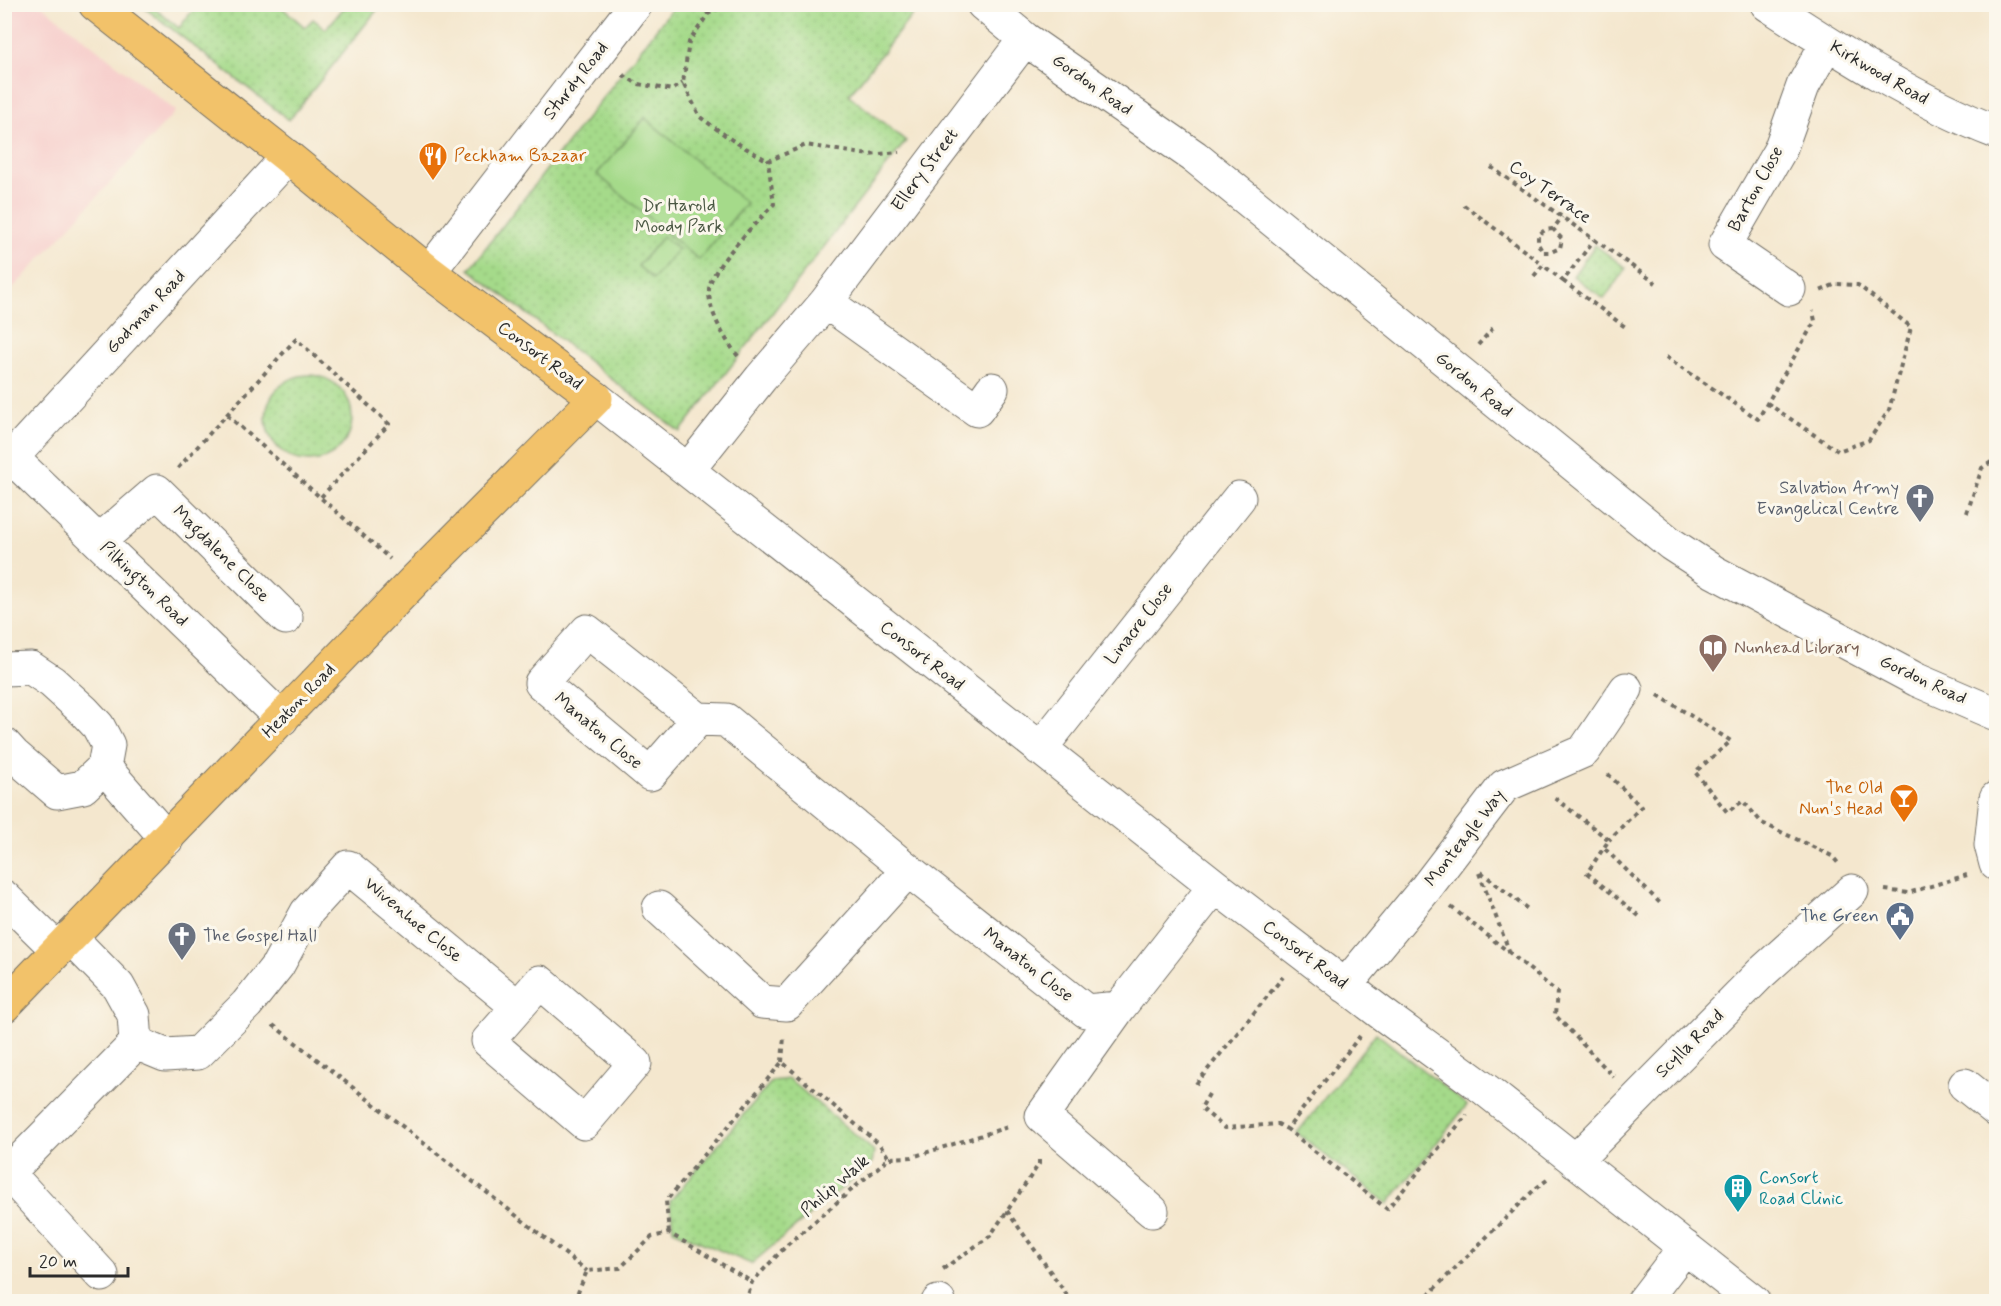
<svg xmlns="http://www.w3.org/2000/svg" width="2001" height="1306" font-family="Mynerve,sans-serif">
	<defs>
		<pattern id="grass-dots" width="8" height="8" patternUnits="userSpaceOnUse" patternTransform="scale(1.5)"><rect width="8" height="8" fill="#a5da8a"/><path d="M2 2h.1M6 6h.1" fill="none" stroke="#8ebb77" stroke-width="1.8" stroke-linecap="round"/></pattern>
	</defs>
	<rect width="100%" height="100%" fill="#fbf7ec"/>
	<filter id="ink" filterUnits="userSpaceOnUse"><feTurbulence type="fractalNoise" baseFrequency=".0167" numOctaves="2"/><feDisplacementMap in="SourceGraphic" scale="12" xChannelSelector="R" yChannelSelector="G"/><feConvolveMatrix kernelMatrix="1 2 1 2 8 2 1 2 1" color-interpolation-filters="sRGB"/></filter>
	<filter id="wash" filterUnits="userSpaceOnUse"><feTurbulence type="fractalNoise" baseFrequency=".008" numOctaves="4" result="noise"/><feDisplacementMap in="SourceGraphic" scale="24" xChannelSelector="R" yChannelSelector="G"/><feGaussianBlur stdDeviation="1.35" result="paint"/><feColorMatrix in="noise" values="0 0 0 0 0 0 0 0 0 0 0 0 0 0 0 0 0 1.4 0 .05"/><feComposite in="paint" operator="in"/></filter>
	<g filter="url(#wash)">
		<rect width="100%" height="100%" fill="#f4e7ce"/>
		<!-- built -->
		<path fill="#f7d0cd" d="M 5,4 L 41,5 L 176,111 L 5,297 Z"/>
		<!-- grass -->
		<path fill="url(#grass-dots)" stroke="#68825a" stroke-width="1.5" d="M 279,5 L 305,27 L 313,19 L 326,29 L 346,5 L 381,5 L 289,120 L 141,5 L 150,5 L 179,28 L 197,5 Z
			M 675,5 L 920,5 L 849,95 L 906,141 L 680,432 L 469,269 Z
			M 1595,245 L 1626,268 L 1604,299 L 1573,276 Z
			M266 418a43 43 0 1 1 86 0a43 43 0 1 1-86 0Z
			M 1376,1033 L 1467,1105 L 1388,1204 L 1297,1133 Z
			M 789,1079 L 874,1151 L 872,1163 L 751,1264 L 673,1230 L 670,1201 L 772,1081 Z"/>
		<!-- pitch -->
		<path fill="#a5da8a" stroke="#68825a" stroke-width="1.5" d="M 645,118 L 746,203 L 699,260 L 597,174 Z
			M 663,236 L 678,249 L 653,279 L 638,266 Z"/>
	</g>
	<g filter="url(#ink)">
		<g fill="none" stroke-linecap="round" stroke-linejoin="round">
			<!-- minor casing -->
			<g stroke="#716d64" stroke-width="35">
				<path id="minor" d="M 983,4 L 1025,39 L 1195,157 L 1671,544 L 1714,572 L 1917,680 L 1996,714
					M 1767,4 C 1841,52 1914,100 1996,132
					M 429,272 L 636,4
					M 1789,289 L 1725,245 L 1780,150 L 1803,86 L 1827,43
					M 826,302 L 977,410 L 992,389
					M 596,398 L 1215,886 L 1381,1013 L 1486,1090 L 1754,1302
					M 4,450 L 282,719
					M 4,466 L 288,157
					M 688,470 L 761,378 L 826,302 L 1025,39
					M 99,541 L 157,491 L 286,618
					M 4,669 L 31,668 L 52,682 L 84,711 L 98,726 L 108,745 L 104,767 L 83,787 L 57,792 L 14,755 L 4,744
					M 698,719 L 650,774 L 541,683 L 587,631 L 698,719 L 726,720 L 908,870 L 1086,1011 L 1119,1008 L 1215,886
					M 1040,749 L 1239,498
					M 104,767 L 167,839
					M 1996,798 L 1991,845 L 1996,864
					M 4,897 L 58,950
					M 659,908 L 762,1002 L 787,1004 L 908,870
					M 70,937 L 118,986 L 134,1015 L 136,1043 L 165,1055 L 198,1053 L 247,1004 L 278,965 L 307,912 L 348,867 L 518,1007 L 488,1041 L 584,1123 L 635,1063 L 540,982 L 518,1007
					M 1345,986 L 1426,888 L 1504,786 L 1584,751 L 1626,689
					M 1119,1008 L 1042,1116 L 1152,1211
					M 1965,1085 L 1996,1110
					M 1575,1161 L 1760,974 L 1852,891
					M 102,1275 L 8,1173 L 136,1043
					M 938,1302 L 939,1302
					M 1643,1302 L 1685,1247"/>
			</g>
			<!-- major casing -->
			<g stroke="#716d64" stroke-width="35">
				<path id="major" d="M 4,1006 L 414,581 L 596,398 L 429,272 L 288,157 L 95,4"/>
			</g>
			<!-- path -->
			<path stroke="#716d64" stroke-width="4" stroke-dasharray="4.5 4.5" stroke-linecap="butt" d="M 703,4 L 708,14
				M 727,4 L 708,14 L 689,42 L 683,83 L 700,117 L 732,140 L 768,161
				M 623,75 L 638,84 L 672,90 L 683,83
				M 1491,167 L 1656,283
				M 1464,205 L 1543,265
				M 1553,229 L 1545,230 L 1538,235 L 1538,244 L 1543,252 L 1551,252 L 1560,248 L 1562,239 L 1553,229 L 1562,217
				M 1534,276 L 1543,265 L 1563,281 L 1594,240
				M 1563,281 L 1628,329
				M 1478,345 L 1494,327
				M 738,356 C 725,340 708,311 709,289 C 710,268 758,221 774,204 L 768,161 L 806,145 L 869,155 L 899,152
				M 1666,357 L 1758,419 L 1815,321 L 1813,311
				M 1767,403 L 1838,451 L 1869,440 L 1889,410 L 1911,327 L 1858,285 L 1836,284 L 1820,291
				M 227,415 L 390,559
				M 178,468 L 296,339 L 389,424 L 320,498
				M 1967,513 L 1982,468 L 1996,459
				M 1658,695 L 1731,741 L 1695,772 L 1727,812 L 1743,801 L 1762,823 L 1832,856 L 1838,863
				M 1608,774 L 1641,807 L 1609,840
				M 1555,798 L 1609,840 L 1587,873 L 1639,916
				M 1605,849 L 1660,903
				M 1481,872 L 1530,911
				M 1479,873 L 1510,953
				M 1885,890 L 1908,893 L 1967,875
				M 1451,907 L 1510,953 L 1557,992 L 1555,1015 L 1614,1077
				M 273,1025 L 587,1271
				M 1360,1036 L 1287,1129 L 1387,1209 L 1467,1115
				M 782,1062 L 784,1036
				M 1196,1084 L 1283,977
				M 1209,1094 L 1201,1108 L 1225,1128 L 1278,1124 L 1287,1129
				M 1007,1211 L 1072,1302
				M 669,1233 L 666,1201 L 782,1062 L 880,1145 L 889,1158
				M 943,1269 L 990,1236 L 1039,1164 L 1039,1157
				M 574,1302 L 587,1271 L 620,1268 L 652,1237 L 669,1233 L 752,1282
				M 746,1302 L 752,1282 L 787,1245 L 889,1158 L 912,1157 L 1011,1126
				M 1421,1302 L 1535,1189 L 1547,1180"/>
			<!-- minor -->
			<use href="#minor" stroke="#fff" stroke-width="33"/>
			<!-- major -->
			<use href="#major" stroke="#f2c26a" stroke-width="33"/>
		</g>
	</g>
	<!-- icons -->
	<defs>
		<g id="restaurant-pin" transform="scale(1.5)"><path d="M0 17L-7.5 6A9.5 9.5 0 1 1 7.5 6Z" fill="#e8710a" stroke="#fbf7ec"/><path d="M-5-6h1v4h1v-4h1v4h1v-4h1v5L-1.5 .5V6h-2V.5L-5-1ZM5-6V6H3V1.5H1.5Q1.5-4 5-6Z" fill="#fff"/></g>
		<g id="church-pin" transform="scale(1.5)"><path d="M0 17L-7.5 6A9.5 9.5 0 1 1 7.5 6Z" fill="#6b7280" stroke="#fbf7ec"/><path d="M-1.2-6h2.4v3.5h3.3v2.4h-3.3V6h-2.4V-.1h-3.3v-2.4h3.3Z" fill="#fff"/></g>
		<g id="library-pin" transform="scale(1.5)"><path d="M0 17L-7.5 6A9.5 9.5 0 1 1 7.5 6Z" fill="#8d6e63" stroke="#fbf7ec"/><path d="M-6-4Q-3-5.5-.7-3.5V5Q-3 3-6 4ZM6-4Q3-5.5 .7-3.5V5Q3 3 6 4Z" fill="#fff"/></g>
		<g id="bar-pin" transform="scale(1.5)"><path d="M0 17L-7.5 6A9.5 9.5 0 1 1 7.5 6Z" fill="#e8710a" stroke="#fbf7ec"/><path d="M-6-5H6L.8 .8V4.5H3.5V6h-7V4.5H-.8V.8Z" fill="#fff"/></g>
		<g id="civic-pin" transform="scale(1.5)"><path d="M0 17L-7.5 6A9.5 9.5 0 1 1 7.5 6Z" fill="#5c6f8a" stroke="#fbf7ec"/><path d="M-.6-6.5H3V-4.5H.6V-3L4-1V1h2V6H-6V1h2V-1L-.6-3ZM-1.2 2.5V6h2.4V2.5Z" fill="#fff"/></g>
		<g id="building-pin" transform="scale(1.5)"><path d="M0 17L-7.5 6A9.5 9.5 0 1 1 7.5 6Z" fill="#0f9aa8" stroke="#fbf7ec"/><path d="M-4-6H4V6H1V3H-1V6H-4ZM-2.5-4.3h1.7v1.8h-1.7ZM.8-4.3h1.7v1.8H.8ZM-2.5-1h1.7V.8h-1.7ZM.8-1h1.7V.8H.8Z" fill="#fff"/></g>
	</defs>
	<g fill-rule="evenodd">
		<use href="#restaurant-pin" x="433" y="156"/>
		<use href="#church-pin" x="1920" y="498"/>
		<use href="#library-pin" x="1713" y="648"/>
		<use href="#bar-pin" x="1904" y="798"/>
		<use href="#civic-pin" x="1900" y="916"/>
		<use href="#church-pin" x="182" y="936"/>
		<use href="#building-pin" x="1738" y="1188"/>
	</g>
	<g text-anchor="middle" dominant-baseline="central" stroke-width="6" stroke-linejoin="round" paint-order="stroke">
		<!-- street labels -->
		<g font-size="18" fill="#2b2b2b" stroke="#fbf7ec">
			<text transform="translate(1879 73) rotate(30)">Kirkwood Road</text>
			<text transform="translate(576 81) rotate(-52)">Sturdy Road</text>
			<text transform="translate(1092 85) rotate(35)">Gordon Road</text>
			<text transform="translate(925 170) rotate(-53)">Ellery Street</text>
			<text transform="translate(1756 189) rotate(-61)">Barton Close</text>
			<text transform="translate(1550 192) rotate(35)">Coy Terrace</text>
			<text transform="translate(146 312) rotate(-47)">Godman Road</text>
			<text transform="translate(540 356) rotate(37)">Consort Road</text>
			<text transform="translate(1474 385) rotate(39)">Gordon Road</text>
			<text transform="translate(221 554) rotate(45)">Magdalene Close</text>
			<text transform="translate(144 584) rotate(44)">Pilkington Road</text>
			<text transform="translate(1139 624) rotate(-52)">Linacre Close</text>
			<text transform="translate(922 656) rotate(38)">Consort Road</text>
			<text transform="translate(1923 680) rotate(25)">Gordon Road</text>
			<text transform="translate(299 701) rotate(-46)">Heaton Road</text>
			<text transform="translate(598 731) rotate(40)">Manaton Close</text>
			<text transform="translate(1465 838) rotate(-52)">Monteagle Way</text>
			<text transform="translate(413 920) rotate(40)">Wivenhoe Close</text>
			<text transform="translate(1305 955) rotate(37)">Consort Road</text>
			<text transform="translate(1028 965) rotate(38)">Manaton Close</text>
			<text transform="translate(1690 1044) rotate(-45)">Scylla Road</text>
			<text transform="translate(835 1186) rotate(-41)">Philip Walk</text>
		</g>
		<!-- food labels -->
		<g font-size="18" fill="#c56008" stroke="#fbf7ec" text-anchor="start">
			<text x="454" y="156">Peckham Bazaar</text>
			<text x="1883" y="788" text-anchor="end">The Old<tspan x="1883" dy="21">Nun's Head</tspan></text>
		</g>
		<!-- park labels -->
		<g font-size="18" fill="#4a5743" stroke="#fbf7ec">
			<text x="679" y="206">Dr Harold<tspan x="679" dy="21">Moody Park</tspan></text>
		</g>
		<!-- worship labels -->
		<g font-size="18" fill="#5b616d" stroke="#fbf7ec" text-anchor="end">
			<text x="1899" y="488">Salvation Army<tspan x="1899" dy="21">Evangelical Centre</tspan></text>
			<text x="203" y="936" text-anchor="start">The Gospel Hall</text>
		</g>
		<!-- education labels -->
		<g font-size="18" fill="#785e54" stroke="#fbf7ec" text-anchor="start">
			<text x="1734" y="648">Nunhead Library</text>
		</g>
		<!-- service labels -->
		<g font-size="18" fill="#4e5e75" stroke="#fbf7ec" text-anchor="end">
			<text x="1879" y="916">The Green</text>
		</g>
		<!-- culture labels -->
		<g font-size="18" fill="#0d838f" stroke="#fbf7ec" text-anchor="start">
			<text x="1759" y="1178">Consort<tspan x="1759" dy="21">Road Clinic</tspan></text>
		</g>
	</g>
	<!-- margin -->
	<rect width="2001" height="1306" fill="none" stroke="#fbf7ec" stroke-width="24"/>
	<!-- scale -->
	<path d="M30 1267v9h98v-9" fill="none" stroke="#2b2b2b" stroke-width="3"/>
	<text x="39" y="1267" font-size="18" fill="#2b2b2b" stroke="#fbf7ec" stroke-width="4.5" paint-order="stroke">20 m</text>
</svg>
